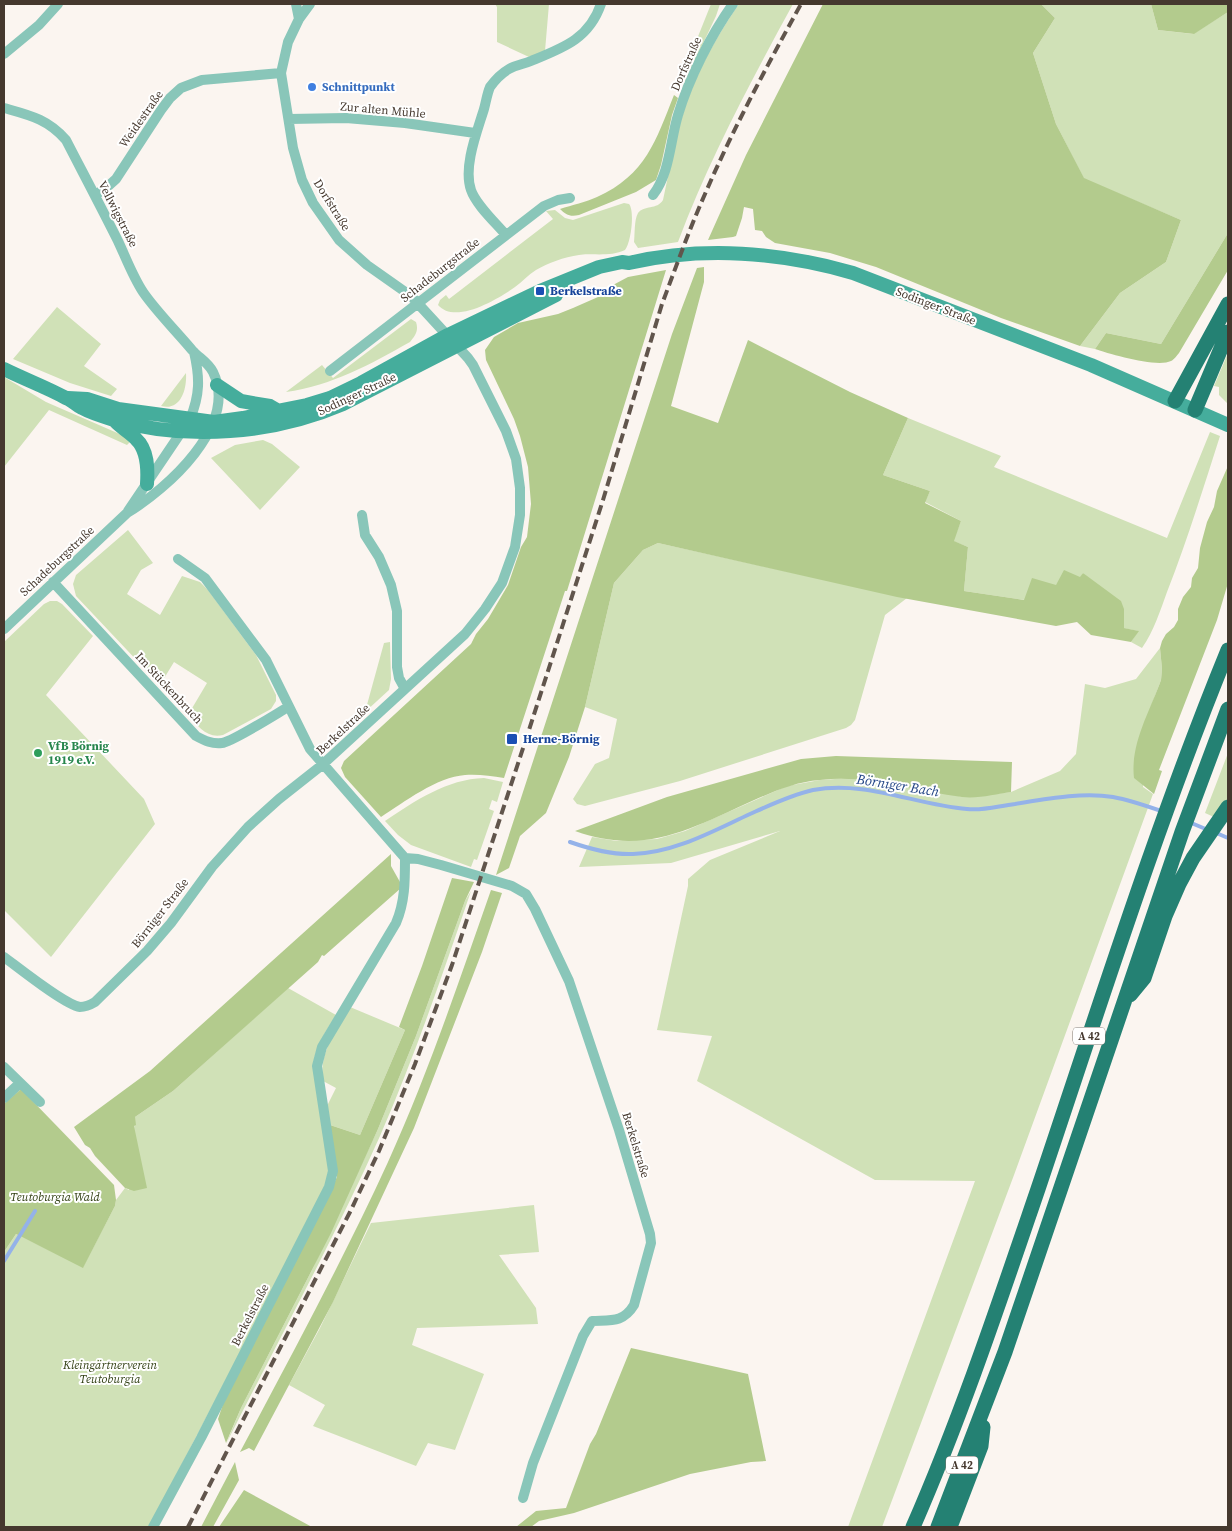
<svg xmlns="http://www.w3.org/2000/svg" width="1232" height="1531" font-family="'Source Serif 4',serif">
	<rect width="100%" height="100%" fill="#fbf5f0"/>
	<!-- green -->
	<path fill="#d0e1b7" d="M 495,4 L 549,4 L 545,51 L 529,57 L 497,42 L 497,7 Z
		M 711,4 L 720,4 L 716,16 L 684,84 L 679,84 Z
		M 739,4 L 793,4 C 751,81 709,159 678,242 L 638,248 L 634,242 C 635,234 634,220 638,213 C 644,205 657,210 663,200 C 669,173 674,144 682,117 C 694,77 715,38 739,4 Z
		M 1041,4 L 1151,4 L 1158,30 L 1193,34 L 1228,12 L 1228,233 L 1161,344 L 1106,333 L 1095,349 L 1080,346 L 1120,293 L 1166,262 L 1181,220 L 1084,179 L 1056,124 L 1033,53 L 1055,18 Z
		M 624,203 L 629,204 C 635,211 631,243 625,250 C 611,257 594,253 579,255 C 564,257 548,263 536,270 C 528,275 522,282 515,287 C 498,299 455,325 438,305 L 440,300 L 446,295 L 449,299 L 553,219 L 546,211 L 555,210 L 565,218 L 573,220 Z
		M 57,307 L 101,344 L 84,366 L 117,389 L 111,396 L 70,383 L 13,359 Z
		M 411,319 L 416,322 C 419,331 415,336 410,342 C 371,364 331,386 286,392 L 322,365 L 333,378 Z
		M 1228,353 L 1228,404 L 1219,395 L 1219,387 L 1214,386 Z
		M 186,373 C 187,389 181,411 161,406 Z
		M 4,377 L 46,402 L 122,435 L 131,441 L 127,445 L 49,410 L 4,467 Z
		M 908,418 L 1001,456 L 994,467 L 1167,538 L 1210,432 L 1220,436 C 1203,489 1187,541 1167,592 C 1160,611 1154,631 1142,648 L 1131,642 L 1138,631 L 1123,628 L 1123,619 L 1083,573 L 1081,577 L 1056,585 L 1025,600 L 964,591 L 968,547 L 953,541 L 961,521 L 925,502 L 930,491 L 883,475 Z
		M 263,440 L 272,444 L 300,467 L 260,510 L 211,458 L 235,445 Z
		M 128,530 L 153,563 L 141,570 L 127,594 L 160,615 L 182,576 L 200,582 L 208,590 L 256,655 L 276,695 L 276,701 L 271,709 L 223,735 C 207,739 198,726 188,715 L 207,683 L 174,662 L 160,685 L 76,596 L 73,584 L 76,575 Z
		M 658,543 L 907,598 L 885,615 L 855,720 L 851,725 L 846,728 L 680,781 L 585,806 L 577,804 L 573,799 L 595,764 L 609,758 L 617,719 L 585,707 L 614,583 L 643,550 Z
		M 50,601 L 57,601 L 62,604 L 93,636 L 46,695 L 144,799 L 155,824 L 51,957 L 4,910 L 4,642 L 44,604 Z
		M 390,642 L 391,679 L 389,690 L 365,712 L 384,643 Z
		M 1160,648 L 1162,669 L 1161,680 L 1144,725 L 1143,787 L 1153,794 L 1014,1175 L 882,1527 L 848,1527 L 975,1181 L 875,1180 L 697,1081 L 712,1036 L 657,1030 L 688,886 L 688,879 L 710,860 L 780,831 L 671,863 L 579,867 L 592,837 L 617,841 L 657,839 L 685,831 L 787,786 L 820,780 L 850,778 L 888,783 L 964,797 L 1011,792 L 1060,771 L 1076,754 L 1085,684 L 1105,688 L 1136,679 Z
		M 1228,753 L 1228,798 L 1214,817 L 1205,813 Z
		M 484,778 L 503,782 L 497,802 L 492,800 L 489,809 L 494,811 L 477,860 L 474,859 L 471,867 L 411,845 L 398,835 L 385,821 C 415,801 447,779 484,778 Z
		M 471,891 C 443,973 415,1056 380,1136 C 333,1241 278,1341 226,1444 L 241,1408 L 313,1268 L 378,1129 L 416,1036 L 465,901 Z
		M 288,988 L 336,1015 C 326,1031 315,1047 313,1066 L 329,1168 L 325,1186 L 287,1263 L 149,1527 L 4,1527 L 4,1252 L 16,1234 L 83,1267 L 115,1206 L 116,1200 L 125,1188 L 129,1190 L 135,1117 L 173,1091 Z
		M 350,1007 L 405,1030 L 360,1135 L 330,1125 L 327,1106 L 336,1088 L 323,1081 C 319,1051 336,1032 350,1007 Z
		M 534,1205 L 539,1252 L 499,1255 L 536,1308 L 538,1324 L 417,1328 L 412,1345 L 484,1374 L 455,1450 L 428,1443 L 416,1466 L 313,1426 L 325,1405 L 289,1385 L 320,1328 L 371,1223 Z"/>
	<!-- forest -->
	<path fill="#b3cb8d" d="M 823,4 L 1041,4 L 1055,18 L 1033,53 L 1056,124 L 1084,178 L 1181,220 L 1166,262 L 1120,293 L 1080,346 L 1001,318 L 876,267 L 830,253 L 775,243 L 766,237 L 762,231 L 755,230 L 753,209 L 744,207 L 742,218 L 736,236 L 733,237 L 708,240 L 746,155 Z
		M 1151,4 L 1228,4 L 1228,12 L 1194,34 L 1158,30 Z
		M 674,95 L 678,98 L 672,115 L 661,165 L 656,180 L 636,192 L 579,215 C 570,217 566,215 560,209 C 572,205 586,202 597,197 C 646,175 656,140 674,95 Z
		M 1228,233 L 1228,270 L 1179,353 C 1177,355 1174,360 1171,361 C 1157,368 1110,354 1095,349 L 1106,333 L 1161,344 Z
		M 704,267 L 704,282 L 671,406 L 718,423 L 748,340 L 850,392 L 908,418 L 883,475 L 930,491 L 925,503 L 961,521 L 954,541 L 968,547 L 964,591 L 1024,600 L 1032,578 L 1056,585 L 1064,570 L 1080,577 L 1083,573 L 1121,601 L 1124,609 L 1124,628 L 1139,631 L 1131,642 L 1091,635 L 1077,622 L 1056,626 L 897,597 L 658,543 L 643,550 L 614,583 L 585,707 L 569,757 L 546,813 L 520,836 L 509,868 L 496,875 L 672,334 L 697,268 Z
		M 666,270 L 567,591 L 565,591 L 504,778 C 491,776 478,774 465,775 C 437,777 404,802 381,817 L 345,777 L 341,768 L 344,761 L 471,644 L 476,634 L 488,619 L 508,585 L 521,547 L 527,537 L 531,504 L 528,467 L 520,436 L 514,419 L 486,360 L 485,350 L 494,337 L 518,323 L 558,314 L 573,308 L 598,297 L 613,285 L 628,277 Z
		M 1228,466 L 1228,583 L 1217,620 L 1159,770 L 1162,771 L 1154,794 L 1134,778 C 1130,744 1150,711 1161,680 L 1162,669 L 1160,648 L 1162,641 L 1166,634 L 1174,627 L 1178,620 L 1178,609 L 1183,597 L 1191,587 L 1192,578 L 1198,568 L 1200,548 L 1207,522 L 1214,507 L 1217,491 Z
		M 836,756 L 1012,762 L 1011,792 C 996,794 978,799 962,797 C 914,791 869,774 820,780 C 795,782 775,791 752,801 C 690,829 645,856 575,831 L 667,797 L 801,759 Z
		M 391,854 L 391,866 L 400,882 L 401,888 L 324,956 L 322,955 L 318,962 L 173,1091 L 135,1117 L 136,1125 L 134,1126 L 147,1188 L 134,1191 L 125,1188 L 95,1156 L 90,1148 L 85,1145 L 74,1127 L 150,1071 Z
		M 452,878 L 474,882 L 465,901 L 416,1036 L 378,1129 L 331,1233 L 241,1408 L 226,1443 L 218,1419 L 223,1404 L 337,1177 L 330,1125 L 360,1135 L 405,1030 L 399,1027 L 422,966 Z
		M 491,890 L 502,893 L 482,952 L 414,1128 L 333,1302 L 254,1451 L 249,1448 L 240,1452 C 291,1356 343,1260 388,1162 C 428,1074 459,981 491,890 Z
		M 21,1089 L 114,1185 L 116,1200 L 115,1206 L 83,1268 L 16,1234 L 4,1252 L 4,1104 Z
		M 631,1348 L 748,1374 L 766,1461 L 751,1462 L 690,1474 L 574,1513 L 539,1521 L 531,1527 L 516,1527 L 536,1511 L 566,1508 L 590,1444 L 596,1434 Z
		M 235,1462 L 239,1480 L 213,1527 L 201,1527 Z
		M 244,1490 L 312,1527 L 219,1527 Z"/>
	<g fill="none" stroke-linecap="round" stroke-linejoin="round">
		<!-- stream -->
		<path stroke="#94b2e9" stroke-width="4" d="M 1189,822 L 1208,830
			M 1214,832 L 1228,838
			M 570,842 C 590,849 611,855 633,854 C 674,853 713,831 750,814 C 770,805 791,795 813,790 C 865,780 916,805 967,809 C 983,811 998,806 1015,804 C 1046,799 1082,792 1113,797 C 1130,800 1147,806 1164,812
			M 4,1261 L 35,1211"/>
		<!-- street -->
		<path stroke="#89c6b9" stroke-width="10" d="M 296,4 L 299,19
			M 4,54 L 39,25 L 58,4
			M 4,108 C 29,115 48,119 66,140 C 83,173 101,207 118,241 C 126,258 133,277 143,292 C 156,311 177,332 192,350 C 199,358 208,362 213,372 C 239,425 167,489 127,513 L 4,629
			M 289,119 L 346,118 L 405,123 L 475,133
			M 95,195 L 106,188 L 116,179 L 161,110 L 170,98 L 181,88 L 202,80 L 281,73
			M 653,195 C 670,173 670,141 678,115 C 689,78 711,35 733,4
			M 506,235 C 496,223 476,205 471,190 C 463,167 477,132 484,109 C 486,102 487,94 490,87 C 495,80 502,73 509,69 C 516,65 524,64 531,61 C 563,48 589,39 601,4
			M 330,371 L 544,206 L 558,200 L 570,198
			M 128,511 L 190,419 C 200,395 200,378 194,352
			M 362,515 L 365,535 L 379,557 L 391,585 L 397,611 L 397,667 L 399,678 L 405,689
			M 53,582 L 196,736 C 205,741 212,744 222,743 C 232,742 276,714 288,707
			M 405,858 L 418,859 L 441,865 L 512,886 L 526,894 L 535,909 L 569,981 L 619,1130 L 650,1234 L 651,1243 L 634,1305 C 623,1323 611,1320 592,1321 L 583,1336 L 533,1463 L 523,1498
			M 4,957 C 19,968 65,1005 80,1007 C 85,1007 90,1005 95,1002 L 147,951 L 171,923 L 212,867 L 248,827 L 279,799 L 322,765 L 465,634 L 485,609 L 502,583 L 515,547 L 520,515 L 520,488 L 516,459 L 506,431 L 473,365 L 468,358 L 411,296 L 367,265 L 339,240 L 313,203 L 302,180 L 293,148 L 281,73 L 288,42 L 299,19 L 310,4
			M 4,1067 L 40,1102
			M 4,1098 L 20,1083
			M 153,1527 L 201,1438 L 329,1187 L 333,1171 L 317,1066 L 322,1047 L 396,923 C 405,902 405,881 405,858 L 310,749 L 266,660 L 205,578 L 178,559"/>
		<!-- secondary -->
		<path stroke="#45ad9c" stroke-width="14" d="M 4,369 C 24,379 46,387 66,398 C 72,400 76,405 82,408 C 91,413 104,417 114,420 C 188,441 273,434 343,404 L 556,295
			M 217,385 L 241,401 L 270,406 L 277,410
			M 68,398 L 87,399 L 118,409 L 214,422 L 243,418 L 307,405 L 330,398 L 361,383 L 448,335 L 540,291 L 599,267 L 622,262 L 629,263 C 703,246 781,252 853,273 L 1091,365 L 1228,425
			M 115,421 C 121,428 130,432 136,439 C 148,450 148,469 147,484"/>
		<!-- highway -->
		<path stroke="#248173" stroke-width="15" d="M 1175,401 L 1228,304
			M 1195,410 L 1228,332
			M 1130,995 L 1144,978 L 1165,916 L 1179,884 L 1193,858 L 1228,807
			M 913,1527 C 961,1417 999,1303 1038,1189 C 1099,1008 1156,826 1228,650
			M 938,1527 L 1005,1352 L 1182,832 L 1228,709
			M 950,1527 L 981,1446 L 983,1427"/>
		<!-- rail -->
		<path stroke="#61554c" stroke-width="4" stroke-dasharray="10 5" stroke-linecap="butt" d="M 188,1527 L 350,1212 L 379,1151 L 415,1064 L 452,965 L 529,730 L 603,500 L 662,304 C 676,267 689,230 705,194 C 733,129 767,66 801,4"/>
	</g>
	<!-- markers -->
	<circle fill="#3f7fe0" stroke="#fff" stroke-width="2" cx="312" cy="87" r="5"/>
	<g fill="#1a4fb4" stroke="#fff" stroke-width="2">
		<rect x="535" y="286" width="10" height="10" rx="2.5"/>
		<rect x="506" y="733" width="12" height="12" rx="2.5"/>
	</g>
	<circle fill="#2e9e5b" stroke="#fff" stroke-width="2" cx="38" cy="753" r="5"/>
	<g text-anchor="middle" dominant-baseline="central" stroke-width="4" stroke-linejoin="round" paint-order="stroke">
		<!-- shield labels -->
		<g fill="#fff" stroke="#7d746d" stroke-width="1">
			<rect x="1073" y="1027.5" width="32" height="17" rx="4"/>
			<rect x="946" y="1456.5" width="32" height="17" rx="4"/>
		</g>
		<g font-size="11" font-weight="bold" fill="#45382e">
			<text x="1089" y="1036">A 42</text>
			<text x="962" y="1465">A 42</text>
		</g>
		<!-- street labels -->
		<g font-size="12" fill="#45382e" stroke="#fff">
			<text transform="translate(686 64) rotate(-66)">Dorfstraße</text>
			<text transform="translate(383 110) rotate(5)">Zur alten Mühle</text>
			<text transform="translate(141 119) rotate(-55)">Weidestraße</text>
			<text transform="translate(332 205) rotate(58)">Dorfstraße</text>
			<text transform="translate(118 214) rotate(63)">Vellwigstraße</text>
			<text transform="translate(440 270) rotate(-38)">Schadeburgstraße</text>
			<text transform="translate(936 306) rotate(21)">Sodinger Straße</text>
			<text transform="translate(357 394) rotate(-25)">Sodinger Straße</text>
			<text transform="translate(57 561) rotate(-43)">Schadeburgstraße</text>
			<text transform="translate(169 688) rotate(47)">Im Stückenbruch</text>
			<text transform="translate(343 729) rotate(-43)">Berkelstraße</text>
			<text transform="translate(160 913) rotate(-52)">Börniger Straße</text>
			<text transform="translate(636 1145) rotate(73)">Berkelstraße</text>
			<text transform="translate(250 1315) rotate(-63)">Berkelstraße</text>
		</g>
		<!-- shop labels -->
		<g font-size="12" font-weight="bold" fill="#366cbe" stroke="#fff" text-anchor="start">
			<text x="322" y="87">Schnittpunkt</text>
		</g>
		<!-- transit labels -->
		<g font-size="12" font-weight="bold" fill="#164399" stroke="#fff" text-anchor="start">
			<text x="550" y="291">Berkelstraße</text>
			<text x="523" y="739">Herne-Börnig</text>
		</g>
		<!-- leisure labels -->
		<g font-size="12" font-weight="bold" fill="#27864d" stroke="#fff" text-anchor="start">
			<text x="48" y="746">VfB Börnig<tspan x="48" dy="14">1919 e.V.</tspan></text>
		</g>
		<!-- park labels -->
		<g font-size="12" font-style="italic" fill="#324014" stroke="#fff">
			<text x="55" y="1197">Teutoburgia Wald</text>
			<text x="110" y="1365">Kleingärtnerverein<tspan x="110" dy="14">Teutoburgia</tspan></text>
		</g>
		<!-- water labels -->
		<g font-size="14" font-style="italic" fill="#244687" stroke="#fff">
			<text transform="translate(898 785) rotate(9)">Börniger Bach</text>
		</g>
	</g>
	<!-- border -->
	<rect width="1232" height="1531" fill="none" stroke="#45382e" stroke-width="10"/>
</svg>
